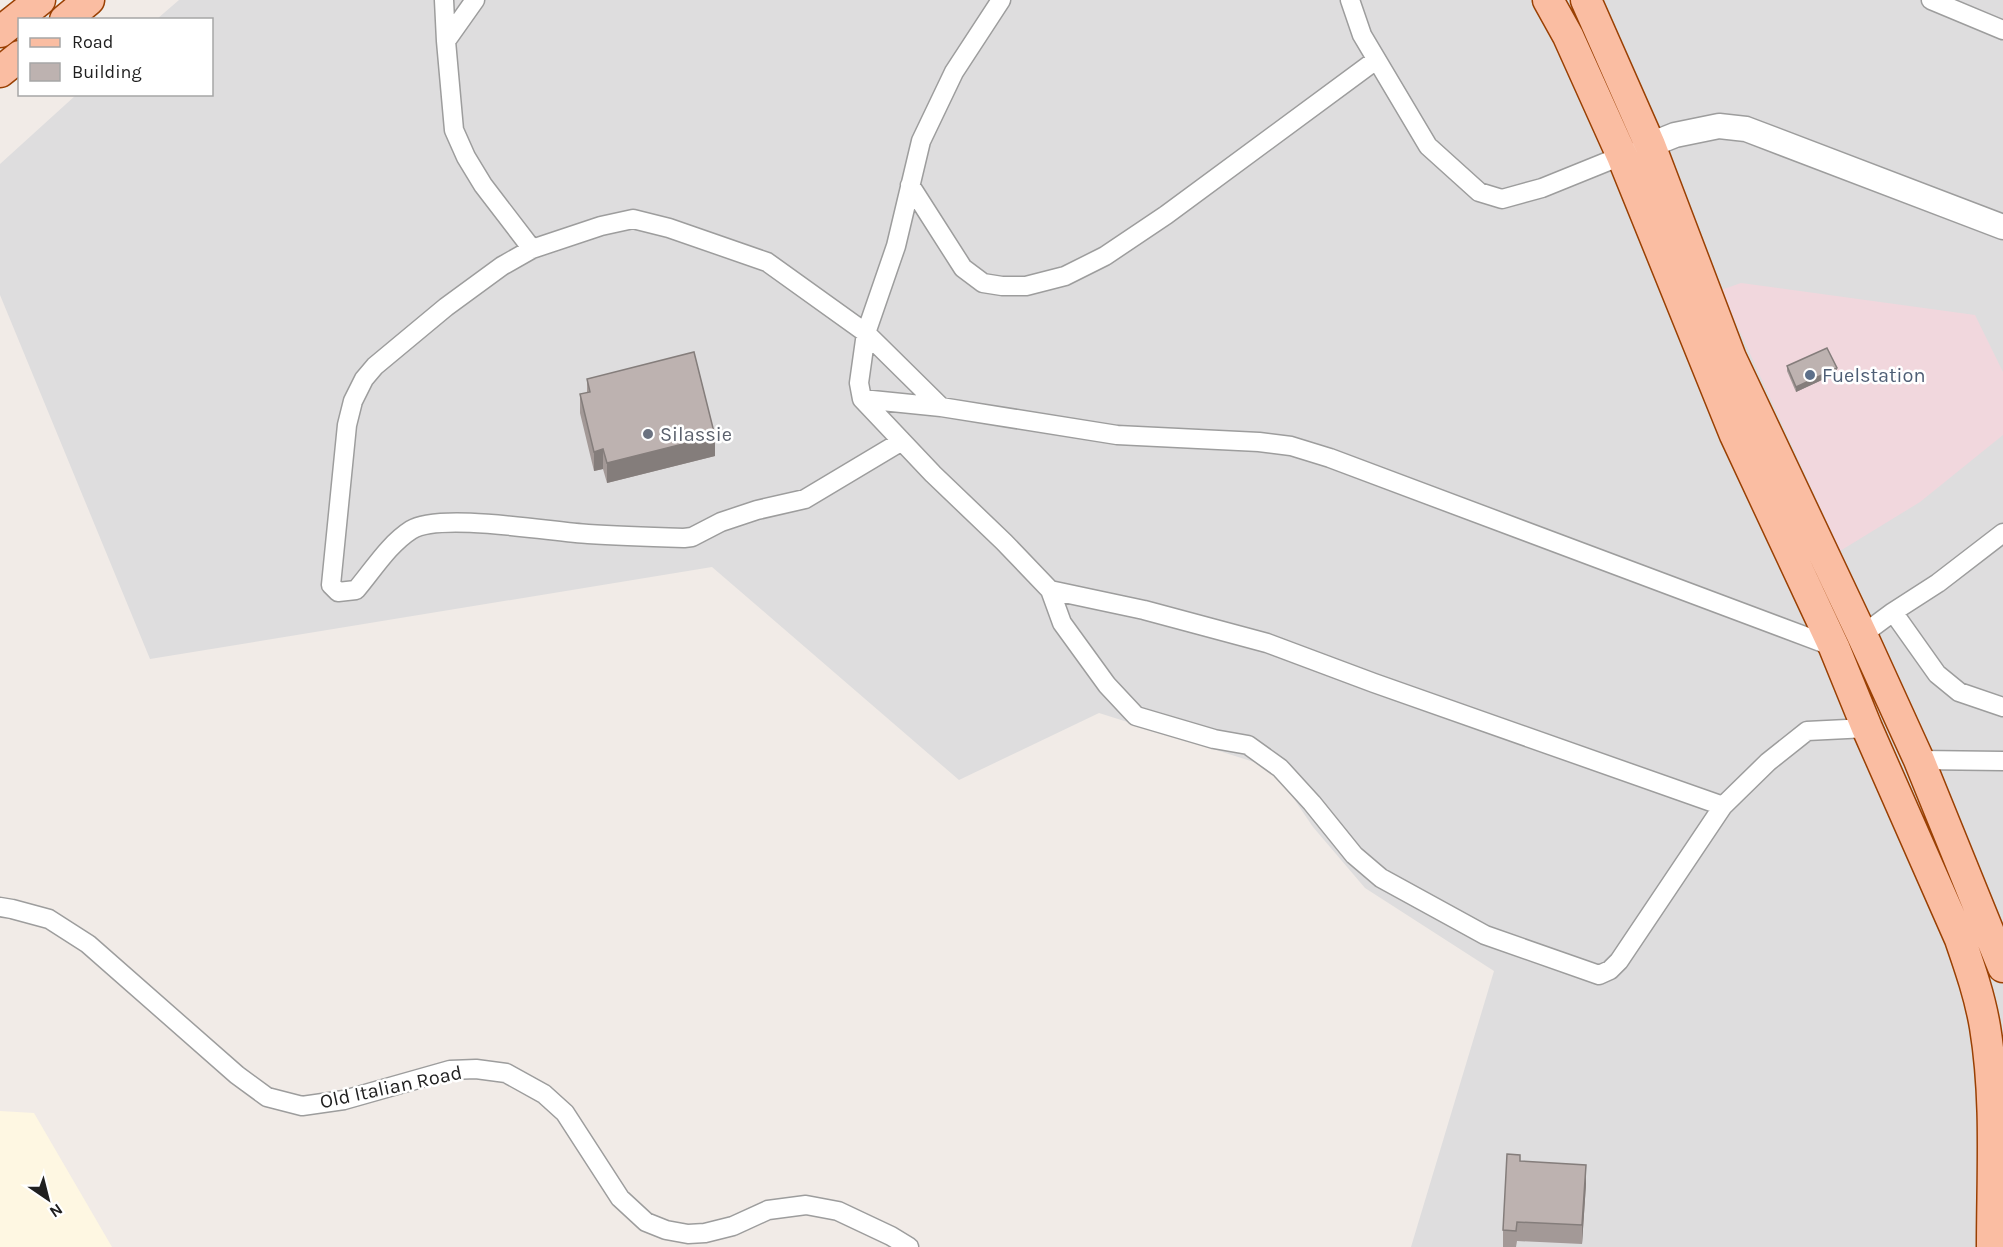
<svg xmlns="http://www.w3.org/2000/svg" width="2003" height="1247" font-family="Karla,sans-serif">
	<rect width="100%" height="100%" fill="#f1ebe7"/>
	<!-- residential -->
	<path fill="#deddde" d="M 179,0 L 2003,0 L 2003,1247 L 1411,1247 L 1494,971 L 1365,888 L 1313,827 L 1273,768 L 1099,713 L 959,780 L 712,567 L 150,659 L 0,295 L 0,164 L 76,95 L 212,94 L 212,20 L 157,19 Z"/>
	<!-- commercial -->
	<path fill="#f1d7dd" d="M 1741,283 L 1975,315 L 2003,372 L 2003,435 L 1920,502 L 1840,551 L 1721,290 Z"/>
	<!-- education -->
	<path fill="#fef7e2" d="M 0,1111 L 34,1113 L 112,1247 L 0,1247 Z"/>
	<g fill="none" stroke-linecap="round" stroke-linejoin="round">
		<!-- minor casing -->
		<g stroke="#9d9d9d" stroke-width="21">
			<path id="minor" d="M 444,0 L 446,41 L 454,130 L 466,157 L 483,185 L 532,249
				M 1001,0 L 954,72 L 921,141 L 896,246 L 866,333 L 859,383 L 862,399 L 933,474 L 1004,542 L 1050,590 L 1144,610 L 1267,643 L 1374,683 L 1723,806 L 1768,762 L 1807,731 L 1867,728
				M 1350,0 L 1362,35 L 1428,146 L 1479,192 L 1502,199 L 1542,188 L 1631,152
				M 1931,0 L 2003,30
				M 446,41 L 475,0
				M 910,185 L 963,268 L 983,283 L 1002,286 L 1026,286 L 1065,276 L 1105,256 L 1166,215 L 1376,60
				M 862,399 L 941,407 L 1117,435 L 1259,442 L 1291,446 L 1330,458 L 1834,647
				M 902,441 L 805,499 L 757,510 L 721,522 L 692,537 L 684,538 C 652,537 620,536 588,534 C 551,532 440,512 411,530 C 389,544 373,570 356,590 L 338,592 L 331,585 L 347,425 L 353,401 L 364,379 L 375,366 L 446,307 L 502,266 L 532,249 L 601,226 L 633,219 L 669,228 L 767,262 L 866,333 L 941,407
				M 1050,590 L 1062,623 L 1107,685 L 1136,716 L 1214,739 L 1248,745 L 1280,768 L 1312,803 L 1354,855 L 1381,878 L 1485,935 L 1599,975 L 1610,970 L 1619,961 L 1723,806
				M 1893,612 L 1937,674 L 1959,692 L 2003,707
				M 1862,635 L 1893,612 L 1938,583 L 2003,533
				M 1919,760 L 2003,761
				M 0,907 L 12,909 L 49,919 L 88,944 L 237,1075 L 267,1097 L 302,1106 L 344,1100 L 450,1070 L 476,1069 L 506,1073 L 544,1094 L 565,1113 L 620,1198 L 646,1222 L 666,1230 L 688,1234 L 705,1233 L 733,1226 L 768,1210 L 806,1205 L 838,1211 L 891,1236 L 909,1247"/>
		</g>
		<!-- tertiary casing -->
		<g stroke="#9d9d9d" stroke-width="27">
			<path id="tertiary" d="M 1650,145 L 1675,135 L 1719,126 L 1746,129 L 2003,227"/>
		</g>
		<!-- primary casing -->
		<g stroke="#9a4003" stroke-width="33">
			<path id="primary" d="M 1548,0 L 1568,36 L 1622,156 L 1735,435 L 1834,647 L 1867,728 L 1960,939 C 1970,968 1980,997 1985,1027 C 1997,1100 1992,1174 1992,1247
				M 1586,0 L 1650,145 L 1731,358 L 1862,635 L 1919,760 L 2003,967
				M 65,20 L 89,0
				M 0,32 L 40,0
				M 0,72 L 20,56"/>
		</g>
		<!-- minor -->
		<use href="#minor" stroke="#fff" stroke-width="18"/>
		<!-- tertiary -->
		<use href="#tertiary" stroke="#fff" stroke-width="24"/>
		<!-- primary -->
		<use href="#primary" stroke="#fabda2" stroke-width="30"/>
	</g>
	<!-- wall -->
	<path fill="#a39997" d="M 1787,366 L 1837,373 L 1796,392 L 1787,371 Z
		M 587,379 L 715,456 L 607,483 L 603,469 L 594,471 L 580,413 L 580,394 L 587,393 Z
		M 1520,1161 L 1586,1184 L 1582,1244 L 1517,1241 L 1516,1247 L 1503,1247 L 1503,1230 Z"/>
	<!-- shaded-wall -->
	<path fill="#847d7b" d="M 1837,368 L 1837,373 L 1796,392 L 1796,387 Z
		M 715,436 L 715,456 L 607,483 L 607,463 Z
		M 603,449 L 603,469 L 594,471 L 594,452 Z
		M 1586,1165 L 1586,1184 L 1582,1244 L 1582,1225 Z"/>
	<!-- building -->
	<path fill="#bdb2b0" stroke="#847d7b" stroke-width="1.5" d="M 1827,348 L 1837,368 L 1796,387 L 1787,366 Z
		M 694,352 L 715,436 L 607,463 L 603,449 L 594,452 L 580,394 L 590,392 L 587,379 Z
		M 1507,1154 L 1520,1155 L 1520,1161 L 1586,1165 L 1582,1225 L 1517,1222 L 1516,1231 L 1503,1230 Z"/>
	<!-- markers -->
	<circle fill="#5c6f8a" stroke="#fff" stroke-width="2" cx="1810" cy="375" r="6"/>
	<circle fill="#6b7280" stroke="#fff" stroke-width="2" cx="648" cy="434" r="6"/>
	<g text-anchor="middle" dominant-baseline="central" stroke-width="5" stroke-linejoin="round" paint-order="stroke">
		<!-- service labels -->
		<g font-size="20" fill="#4e5e75" stroke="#fff" text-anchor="start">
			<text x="1822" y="375">Fuelstation</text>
		</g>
		<!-- worship labels -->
		<g font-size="20" fill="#5b616d" stroke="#fff" text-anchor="start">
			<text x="660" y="434">Silassie</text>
		</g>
		<!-- street labels -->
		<g font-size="20" fill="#202020" stroke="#fff">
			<text transform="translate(391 1087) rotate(-12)">Old Italian Road</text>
		</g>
	</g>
	<!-- legend -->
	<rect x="18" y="18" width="195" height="78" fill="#ffffff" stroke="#a6a6a6" stroke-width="1.5"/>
	<rect x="30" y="38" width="30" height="9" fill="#fabda2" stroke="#a6a6a6" stroke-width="1.5"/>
	<text x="72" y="48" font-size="18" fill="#202020">Road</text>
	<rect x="30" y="63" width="30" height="18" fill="#bdb2b0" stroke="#a6a6a6" stroke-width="1.5"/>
	<text x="72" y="78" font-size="18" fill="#202020">Building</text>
	<!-- north arrow -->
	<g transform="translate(48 1199) rotate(145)" stroke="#ffffff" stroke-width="4.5" paint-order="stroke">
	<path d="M0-4.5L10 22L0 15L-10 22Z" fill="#202020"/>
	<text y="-9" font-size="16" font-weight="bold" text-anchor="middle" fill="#202020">N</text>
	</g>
</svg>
